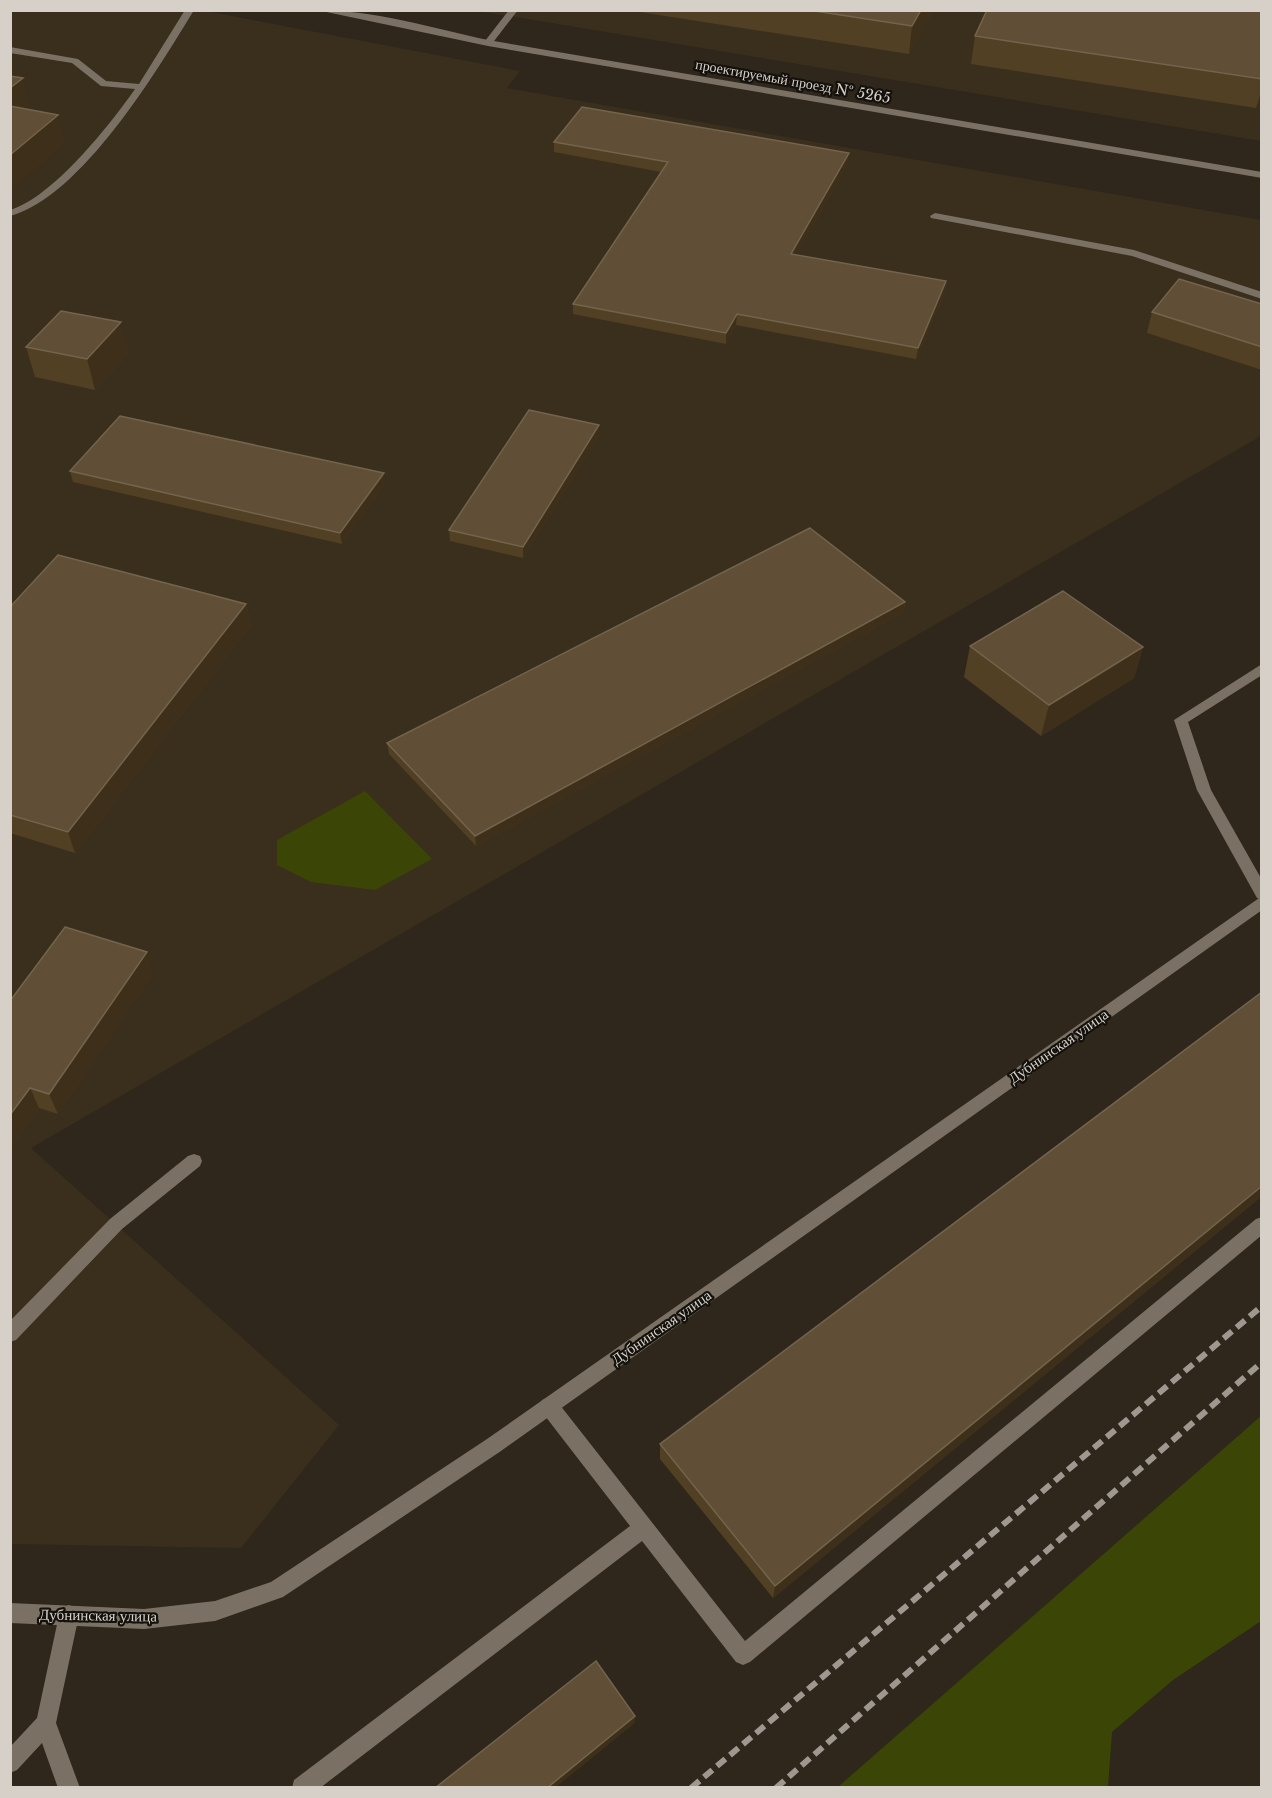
<svg xmlns="http://www.w3.org/2000/svg" width="1272" height="1798" font-family="'Libre Baskerville',serif">
	<rect width="100%" height="100%" fill="#2f271c"/>
	<!-- built -->
	<path fill="#3a2e1d" d="M 11,11 L 206,11 L 520,71 L 507,88 L 1261,220 L 1261,436 L 31,1148 L 339,1425 L 241,1548 L 11,1544 Z
		M 476,11 L 1261,11 L 1261,141 L 510,16 Z"/>
	<!-- green -->
	<path fill="#3b4606" d="M 365,791 L 432,859 L 375,890 L 311,882 L 277,865 L 277,840 Z
		M 1261,1416 L 1261,1621 L 1173,1680 L 1112,1732 L 1108,1787 L 838,1787 Z"/>
	<g fill="none" stroke-linecap="round" stroke-linejoin="round">
		<!-- service -->
		<path fill="#7a7164" fill-rule="evenodd" d="M 185,10 L 194,10 C 157,71 81,197 10,216 L 10,210 C 52,198 110,125 135,89 L 101,86 L 72,63 L 10,53 L 10,47 L 78,59 L 106,81 L 139,84 Z
			M 509,10 L 518,10 L 491,45 L 485,45 L 485,41 Z
			M 935,213 L 1134,250 L 1262,292 L 1262,299 L 1132,256 L 931,218 L 930,216 Z
			M 1262,664 L 1262,675 L 1188,722 L 1211,790 L 1262,880 L 1262,900 L 1257,898 L 1197,790 L 1174,720 Z
			M 194,1154 L 200,1156 L 202,1161 L 200,1166 L 122,1229 L 16,1340 L 10,1342 L 10,1321 L 110,1219 L 188,1156 Z
			M 1262,1217 L 1262,1235 L 750,1662 L 743,1665 L 736,1662 L 642,1541 L 320,1788 L 292,1788 L 294,1780 L 630,1526 L 542,1412 L 540,1406 L 542,1400 L 549,1397 L 556,1400 L 745,1641 L 1256,1219 Z
			M 69,1605 L 76,1608 L 79,1615 L 56,1723 L 80,1788 L 58,1788 L 42,1743 L 17,1770 L 10,1773 L 10,1747 L 37,1718 L 59,1615 L 62,1608 Z"/>
		<!-- minor -->
		<path fill="#7a7164" fill-rule="evenodd" d="M 317,10 C 374,10 432,28 488,40 L 1262,172 L 1262,178 L 488,46 Z"/>
		<!-- tertiary -->
		<path fill="#7a7164" fill-rule="evenodd" d="M 1262,896 L 1262,910 L 501,1451 L 283,1597 L 215,1621 L 144,1629 L 10,1623 L 10,1603 L 144,1609 L 215,1601 L 271,1582 L 487,1439 Z"/>
		<!-- rail -->
		<path stroke="#9f9890" stroke-width="6" stroke-dasharray="11 6" stroke-linecap="butt" d="M 691,1788 L 1262,1306
			M 776,1788 L 1262,1362"/>
	</g>
	<!-- wall -->
	<path fill="#524024" d="M 627,10 L 933,10 L 909,54 Z
		M 1262,10 L 1262,89 L 1256,108 L 971,64 L 975,36 Z
		M 554,142 L 848,163 L 796,255 L 946,281 L 945,292 L 916,359 L 736,325 L 726,344 L 573,314 L 573,304 L 661,172 L 554,152 Z
		M 1262,304 L 1262,370 L 1147,333 L 1152,312 Z
		M 26,347 L 129,353 L 95,390 L 35,377 Z
		M 599,436 L 523,558 L 450,541 L 449,530 Z
		M 70,471 L 385,484 L 342,544 L 73,482 Z
		M 905,602 L 904,612 L 476,846 L 389,754 L 387,743 Z
		M 246,604 L 251,625 L 75,853 L 10,833 L 10,607 Z
		M 970,646 L 1143,647 L 1134,678 L 1041,736 L 964,677 Z
		M 154,972 L 58,1114 L 39,1108 L 12,1147 L 10,1146 L 10,1001 Z
		M 1262,992 L 1262,1196 L 773,1598 L 660,1459 L 660,1444 Z"/>
	<!-- shaded-wall -->
	<path fill="#3e2f1a" d="M 921,10 L 933,10 L 909,54 L 912,26 Z
		M 23,78 L 30,107 L 10,123 L 10,88 Z
		M 58,115 L 65,144 L 10,191 L 10,155 Z
		M 849,153 L 848,163 L 791,264 L 791,254 Z
		M 946,281 L 945,292 L 916,359 L 918,348 Z
		M 737,314 L 736,325 L 726,344 L 726,333 Z
		M 121,322 L 129,353 L 95,390 L 87,359 Z
		M 599,425 L 599,436 L 523,558 L 523,547 Z
		M 384,473 L 385,484 L 342,544 L 340,533 Z
		M 905,602 L 904,612 L 476,846 L 475,836 Z
		M 246,604 L 251,625 L 75,853 L 68,832 Z
		M 1143,647 L 1134,678 L 1041,736 L 1049,705 Z
		M 147,952 L 154,972 L 58,1114 L 49,1094 Z
		M 30,1088 L 39,1108 L 12,1147 L 10,1144 L 10,1115 Z
		M 1262,1186 L 1262,1196 L 773,1598 L 775,1586 Z
		M 635,1716 L 635,1723 L 555,1788 L 547,1788 Z"/>
	<!-- building -->
	<path fill="#604f36" stroke="#73644d" stroke-width="1.5" d="M 808,10 L 921,10 L 912,26 Z
		M 987,10 L 1262,10 L 1262,79 L 975,36 Z
		M 10,76 L 23,78 L 10,88 Z
		M 10,106 L 58,115 L 10,155 Z
		M 582,107 L 849,153 L 791,254 L 946,281 L 918,348 L 737,314 L 726,333 L 573,304 L 668,162 L 554,142 Z
		M 1179,279 L 1262,304 L 1262,347 L 1152,312 Z
		M 61,311 L 121,322 L 87,359 L 26,347 Z
		M 529,410 L 599,425 L 523,547 L 449,530 Z
		M 120,416 L 384,473 L 340,533 L 70,471 Z
		M 810,528 L 905,602 L 475,836 L 387,743 Z
		M 58,555 L 246,604 L 68,832 L 10,815 L 10,607 Z
		M 1063,591 L 1143,647 L 1049,705 L 970,646 Z
		M 65,927 L 147,952 L 49,1094 L 30,1088 L 10,1115 L 10,1001 Z
		M 1262,992 L 1262,1186 L 775,1586 L 660,1444 Z
		M 596,1661 L 635,1716 L 547,1788 L 435,1788 Z"/>
	<g text-anchor="middle" dominant-baseline="central" stroke-width="4.5" stroke-linejoin="round" paint-order="stroke">
		<!-- far-street labels -->
		<g font-size="14" fill="#d6d0c9" stroke="#14110c">
			<text transform="translate(793 81) rotate(10)">проектируемый проезд № 5265</text>
		</g>
		<!-- street labels -->
		<g font-size="15" fill="#d6d0c9" stroke="#14110c">
			<text transform="translate(1058 1046) rotate(-35)">Дубнинская улица</text>
			<text transform="translate(661 1327) rotate(-35)">Дубнинская улица</text>
			<text transform="translate(98 1615) rotate(1)">Дубнинская улица</text>
		</g>
	</g>
	<!-- border -->
	<rect width="1272" height="1798" fill="none" stroke="#d6d0c9" stroke-width="24"/>
</svg>
